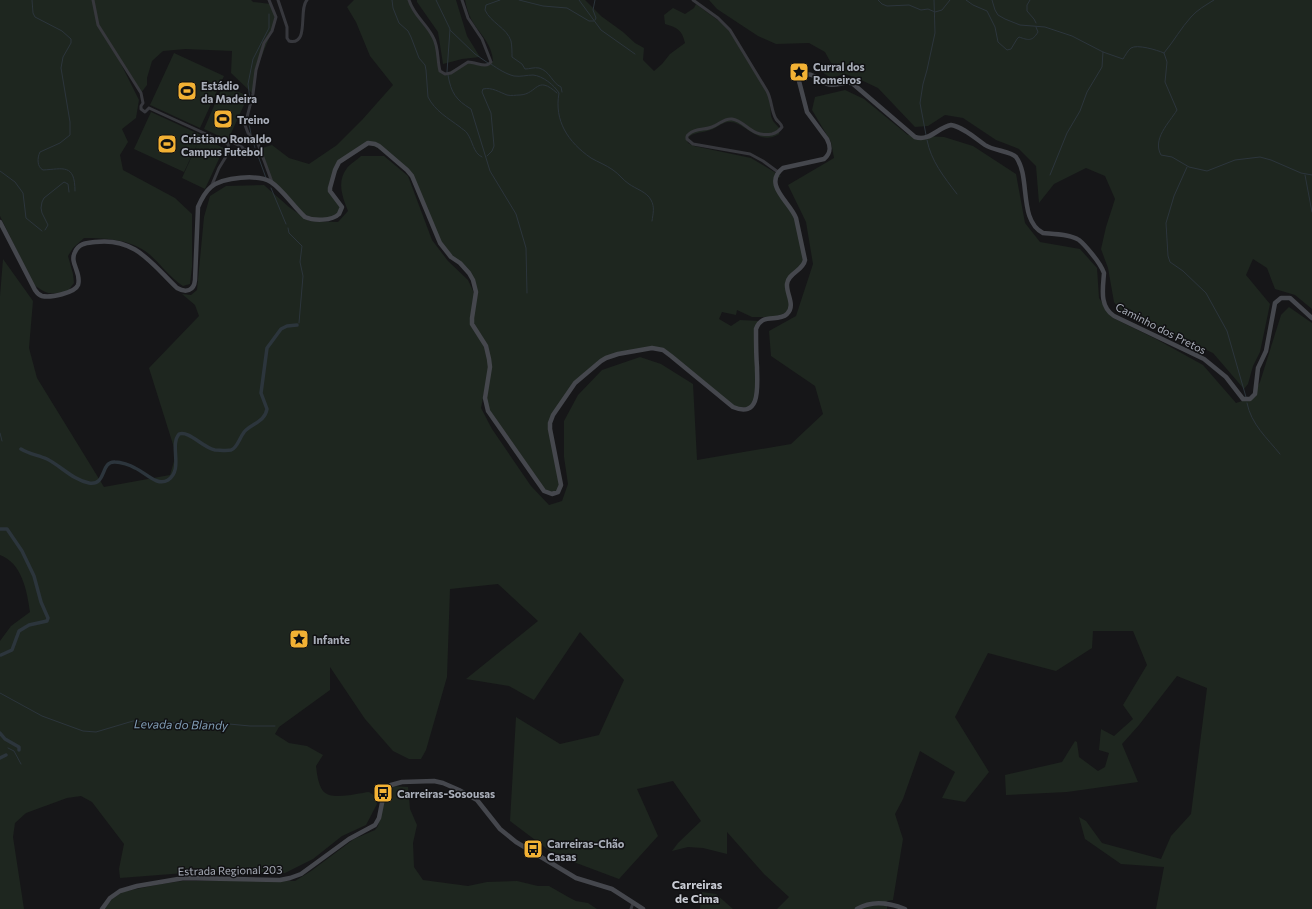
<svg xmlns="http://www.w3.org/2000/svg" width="1312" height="909" font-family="Commissioner,sans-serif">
	<rect width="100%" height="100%" fill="#161618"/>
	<!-- green -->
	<path fill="#1e261f" d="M 0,0 L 251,0 L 253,2 L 271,4 L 276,17 L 272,31 L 256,70 L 253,94 L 231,73 L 232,51 L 185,49 L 163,51 L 152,61 L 147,78 L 147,85 L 141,93 L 118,58 L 139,100 L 136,118 L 122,129 L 128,142 L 120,155 L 123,170 L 175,198 L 192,214 L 192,267 L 190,284 L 183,286 C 169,277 161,264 149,254 C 131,239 105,238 84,238 L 73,248 L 68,256 L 73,274 L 74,283 L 68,291 C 51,295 47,295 33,284 L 0,216 Z
		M 354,0 L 409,0 L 412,9 L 435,39 L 440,71 L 445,74 L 468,62 L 483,66 L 493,61 C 492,45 482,36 474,24 C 469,16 467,9 465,0 L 585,0 L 601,16 L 623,32 L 635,43 L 644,48 L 643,60 L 654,71 L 662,64 L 670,54 L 685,43 C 682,30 678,28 665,24 L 664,15 L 673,8 L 685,14 L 694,8 L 696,4 L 727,27 L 769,93 L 771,116 L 773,121 L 780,129 L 779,134 C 758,147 746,122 730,122 C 721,122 715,130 707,131 C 700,133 691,133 687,139 L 688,143 L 694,146 L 751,158 L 781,176 L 775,180 L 775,185 L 794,212 L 805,260 L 790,277 L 787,291 L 790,301 L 788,312 L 772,318 L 762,317 L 752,317 L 737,310 L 736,315 L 722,312 L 719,319 L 731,326 L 740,320 L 760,321 L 756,329 L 757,397 L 749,408 L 733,407 L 663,350 C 634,344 593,360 575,384 C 565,396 558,410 550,423 L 560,489 L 555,494 L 544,491 L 486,406 L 489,367 L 481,408 L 492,429 L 531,486 L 549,505 L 562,501 L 568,484 L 564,457 L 564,421 L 578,395 L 602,370 L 640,357 L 661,364 L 693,384 L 697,460 L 791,444 L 823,414 L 815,386 L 771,356 L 769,331 L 796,316 L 813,264 L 806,222 L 788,185 L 834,158 L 831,142 L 812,110 L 815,97 L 845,90 L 864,99 L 908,135 L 944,137 L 973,146 L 1016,174 L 1025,223 L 1040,242 L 1080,249 L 1097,268 L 1099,298 L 1113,318 L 1156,339 L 1203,365 L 1236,403 L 1251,398 L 1260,382 L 1281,315 L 1289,307 L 1312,323 L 1312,909 L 1156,909 L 1164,867 L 1121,864 L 1085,839 L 1079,817 L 1086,821 L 1102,843 L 1161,859 L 1171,836 L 1191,814 L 1207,688 L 1177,676 L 1139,725 L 1122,744 L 1138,782 L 1067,792 L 1006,795 L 1005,775 L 1062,762 L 1075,741 L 1077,742 L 1079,757 L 1098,771 L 1105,767 L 1109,753 L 1099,750 L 1101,729 L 1114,736 L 1133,719 L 1123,705 L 1147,665 L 1133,631 L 1093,631 L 1092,648 L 1056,671 L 988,653 L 955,717 L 989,772 L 965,802 L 942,798 L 955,772 L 920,751 L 903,799 L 895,814 L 903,839 L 893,900 L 887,901 L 887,909 L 777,909 L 789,897 L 764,874 L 727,832 L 727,854 L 703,848 L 688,847 L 672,851 L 678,843 L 701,821 L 673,781 L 637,789 L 658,836 L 619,879 L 555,855 L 510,821 L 516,717 L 560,744 L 599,735 L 624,680 L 580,632 L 534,700 L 509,686 L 466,679 L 538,621 L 498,584 L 450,589 L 447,677 L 426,750 L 421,759 L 409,759 L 393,751 L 365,719 L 330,667 L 330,690 L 279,727 L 275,734 L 289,743 L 307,746 L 323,755 L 316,766 C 317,774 318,784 323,791 C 331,801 358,793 369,792 L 375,796 L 377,804 L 366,825 L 342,836 L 313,859 L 285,873 L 211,871 L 120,878 L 119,869 L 124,844 L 92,802 L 81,796 L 67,798 L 26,813 L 15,823 L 13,837 L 24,909 L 0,909 L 0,641 L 11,626 L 30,612 C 27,591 22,563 0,555 L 0,296 L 3,259 L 33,301 L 29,348 L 37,378 L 104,487 L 170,475 L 176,454 L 149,368 L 199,316 L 195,305 L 182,294 L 191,295 L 197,290 L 204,217 L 210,196 L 226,186 L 264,185 L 289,207 L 309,221 L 338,222 L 348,211 C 343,198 336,182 347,168 C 350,164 357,160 361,156 L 384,156 L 408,176 L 432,240 L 448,261 L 468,280 L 475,295 L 469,273 L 444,250 L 407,170 L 385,152 L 368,143 L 343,158 L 330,186 L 341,210 L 333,217 L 317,219 L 301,213 L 278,191 L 272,183 L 259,149 L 272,145 L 289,158 L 309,164 L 337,145 L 362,120 L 393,85 L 370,56 L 356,22 L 347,7 Z
		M 417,0 L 456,0 L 467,36 L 480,57 L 462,59 L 443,64 L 438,32 L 417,2 Z
		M 709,0 L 1312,0 L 1312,309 L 1295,295 L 1275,289 L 1267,268 L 1253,259 L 1246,275 L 1270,304 L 1260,352 L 1253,366 L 1248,384 L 1244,389 L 1213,353 L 1121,311 L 1114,302 L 1108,268 L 1101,249 L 1106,227 L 1115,199 L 1105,176 L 1086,168 L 1054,184 L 1039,203 L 1036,166 L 1019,149 L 996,140 L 963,118 L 945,115 L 928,126 L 915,127 L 878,88 L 859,79 L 845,74 L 831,78 L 822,72 L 831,63 L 825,52 L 809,43 L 776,44 L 758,36 L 717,9 Z
		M 174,53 L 224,76 L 200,128 L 150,105 Z
		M 223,85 L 248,96 L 228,140 L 204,129 Z
		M 151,112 L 201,135 L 200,137 L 224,148 L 205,189 L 182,178 L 200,138 L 184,172 L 134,149 Z
		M 392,786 L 408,787 L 410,809 L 417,825 L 413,843 L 414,867 L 423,880 L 468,886 L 487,882 L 517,881 L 538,886 L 549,886 L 570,898 L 576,901 L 588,903 L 597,909 L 104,909 L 113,898 L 122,892 L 161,884 L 182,881 L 295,881 L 311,871 L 354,839 L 375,830 L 378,826 L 386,793 Z
		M 702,892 L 716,894 L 733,909 L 700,909 Z"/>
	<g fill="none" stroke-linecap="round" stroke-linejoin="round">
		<!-- stream -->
		<path stroke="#2c353c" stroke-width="1" d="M 32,0 L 33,13 L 35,17 L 62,31 L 71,39 L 71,43 L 63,57 L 61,68 L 70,122 L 70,135 L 60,143 L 40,152 C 37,158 37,167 43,170 C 63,169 75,163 75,191
			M 392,0 L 393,8 L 399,23 L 408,31 L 411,37 L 419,58 L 425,65 L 426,70 L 428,97 C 435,111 448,118 460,127 C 462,129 466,131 467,133 C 473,141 473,153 482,157
			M 436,0 L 450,29 L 447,72
			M 500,0 L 486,5 L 485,10 C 491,23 507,28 511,41 C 512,46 512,52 512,57 L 522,64 L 525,69 C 530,69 534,67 539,68 C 550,71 552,83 561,87 L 562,92
			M 519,0 L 543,6 L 567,8 L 589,21 L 594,21
			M 579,0 L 601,30 L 635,54
			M 595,0 L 593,10 L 596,18 L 595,20
			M 878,0 L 882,4 L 887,6 L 909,5 L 921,10 L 928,9 L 935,12 L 942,10 L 950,0
			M 966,0 L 973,5 L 987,11 L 995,27 L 998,42 L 1007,50 L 1011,49 L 1017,39 L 1019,37 C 1028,40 1032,42 1038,32 L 1036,27
			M 992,0 L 995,10 L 998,15 L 1005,19 L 1020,25 L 1045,27 L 1072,36 L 1103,52 L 1123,59 C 1125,56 1128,50 1131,48 C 1137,44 1157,50 1164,53 L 1167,62 L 1165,82 L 1177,110 C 1169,123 1152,139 1161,155 L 1172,157 L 1189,167 L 1207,171 L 1235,160 L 1260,157 L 1271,160 L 1301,173 L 1312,175
			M 1030,0 L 1027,5 L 1027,11 L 1034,19 L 1036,23
			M 450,30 L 475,54 L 488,63
			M 1164,53 C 1174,41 1181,28 1191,17 C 1197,10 1206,5 1214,0
			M 491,64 C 498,69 506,74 514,76 C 521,77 527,75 533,75 C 543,76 554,85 559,93 C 554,121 568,142 591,158 C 598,162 606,165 613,170 C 619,174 623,180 629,184 C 636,189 647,192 651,200 C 655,207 653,214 652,221
			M 448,75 C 451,93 456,100 471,109 L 490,171 L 516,214 L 526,248 L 527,293
			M 250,99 L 248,84 L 253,59 L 269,28 L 269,14
			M 248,119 L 251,134
			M 926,135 L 920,103 L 923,84 L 927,70 L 935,33 L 934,0
			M 927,140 C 931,161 944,177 957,194
			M 253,141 L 255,148
			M 257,153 L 266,178
			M 487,156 L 492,151 L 494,146 L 491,113 L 482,92 L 483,89 C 492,87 499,92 507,95 C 511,96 516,95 520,95 C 538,94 536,74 557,93
			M 1187,167 L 1174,196 L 1166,223 L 1168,256 L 1170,262 L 1183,271 L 1206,293 L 1227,331 L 1246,397
			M 0,171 L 15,182 L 23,193 L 26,218 L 42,231
			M 1050,175 L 1067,133 L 1080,111 L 1087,92 L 1102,67 L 1103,52
			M 1305,175 L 1312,212
			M 271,188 L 286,224
			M 288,228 L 289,233 L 302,246 L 300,262 L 303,276 L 299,323
			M 45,230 L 48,225 L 42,213 L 41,208 L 42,202 L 44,198 L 64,182 L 68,184 L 69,192
			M 1247,403 C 1251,424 1267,438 1280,454
			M 0,433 L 2,441
			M 0,693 L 42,716 L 83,731 L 96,732 L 133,721 L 167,723 L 208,722 L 250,726 L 275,726
			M 8,748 L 14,751 L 21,764"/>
		<!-- canal -->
		<path stroke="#2c353c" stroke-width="3.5" d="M 21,449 C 29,454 38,455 47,459 C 61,466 73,480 89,483 C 107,486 100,461 115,462 C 121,462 130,465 135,468 C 145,472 157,487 168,480 C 184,469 169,446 179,434 C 189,430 203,448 215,450 C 220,450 226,451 231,450 C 238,448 240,435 246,430 C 254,423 265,421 267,409 L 261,393 L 267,348 L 281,329 L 287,326 L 297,325
			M 0,529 L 7,529 L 22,551 L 34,576 L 41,602 L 48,618 L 47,621 L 29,625 L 19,631 L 12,650 L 1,655
			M 0,733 L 5,739 L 19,747 L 19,750
			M 0,758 L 6,755"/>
		<!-- street -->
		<path stroke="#37383d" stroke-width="3" d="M 93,0 L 98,25 L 141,93 L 143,103 L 141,106 L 141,109 L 145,112 L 149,108
			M 269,0 L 276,17 L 272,31 L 264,43 L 256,70 L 253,94 L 245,125 L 248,133 L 258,144 L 272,182
			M 278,0 L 287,27 L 287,38 L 289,41 C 310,46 298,9 307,0
			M 409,0 C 414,16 426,23 433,37 C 439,47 437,60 440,71 L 445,74 L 451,73 L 468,62 C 477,62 486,69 491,62 L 482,39 L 468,18 L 462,0
			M 693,0 L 718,18 L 730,30 L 767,91 C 772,100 771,111 776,119 C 779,123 781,123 782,127 C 779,131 776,133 772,134 C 751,138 746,121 732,119 C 724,118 720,124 712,127 C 705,130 695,128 689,134 C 686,136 687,136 687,139 L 693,144 L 750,154 L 763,161 L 778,172
			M 149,108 L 228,144
			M 228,144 L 229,149 L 237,153 L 241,153 L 243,149
			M 228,144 L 232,142 L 242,147 L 243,149
			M 243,149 L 261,153
			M 211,187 L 219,168 L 230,150
			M 631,909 L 633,903"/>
		<!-- secondary -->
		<path stroke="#45474d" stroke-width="4.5" d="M 0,222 L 35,290 C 37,293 39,295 42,296 C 50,298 75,293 78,285 C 82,273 69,263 75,252 C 79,243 87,243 95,242 C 135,237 151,263 177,288 C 186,293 194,291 195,280 L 198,207 C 201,200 205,192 211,187 C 223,177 258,174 271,182 C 282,189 294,207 305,217 C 314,221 332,221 339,214 L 342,207 L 330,191 L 330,188 L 335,170 L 339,162 L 368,143 L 375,144 L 379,146 L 407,170 L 412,176 L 440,243 L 451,257 L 460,263 L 469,273 L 473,280 L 476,292 L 472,318 L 472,324 L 486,346 L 489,359 L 490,367 L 485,398 L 488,411 L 544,491 L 552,494 L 558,492 L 561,485 L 550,429 L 550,423 L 553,415 L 575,383 L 601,361 L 606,358 L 618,354 L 652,348 L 663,350 L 671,356 L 733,407 C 762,419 757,384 757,367 C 756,355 756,342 756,329 C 762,312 777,323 787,314 C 796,305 786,294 787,284 C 788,273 803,271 805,260 L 796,218 C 790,202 762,184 783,168 L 824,159 C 831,153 831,147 827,139 L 807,112 L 799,81 L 801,76 C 810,70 818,80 827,84 C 835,87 844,81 852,83 L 915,137 C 930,142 938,127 951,125 C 963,127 975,138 985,145 C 994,151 1011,151 1016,157 C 1031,177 1018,220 1043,233 C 1054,234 1070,234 1079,240 C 1084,244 1088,249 1092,254 C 1097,260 1101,265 1104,273 C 1103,288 1099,306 1114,316 L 1204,359 L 1226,377 L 1243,399 L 1250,399 L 1255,394 L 1258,368 L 1266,351 L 1275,303 L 1281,298 L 1290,298 L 1312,318
			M 102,909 L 110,898 L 120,891 L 137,886 L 184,878 L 280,880 L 290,878 L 301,874 L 349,839 L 375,825 L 379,818 L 384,793 L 391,785 L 402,782 L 434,781 L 443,783 L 459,790 L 477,800 L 500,829 L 516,842 L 576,878 L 612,889 L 643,909
			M 857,909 C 872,900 890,903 905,909"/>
	</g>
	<!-- icons -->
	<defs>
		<g id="sight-square" transform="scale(1)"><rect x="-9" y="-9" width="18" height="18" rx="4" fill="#f2b134" stroke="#111113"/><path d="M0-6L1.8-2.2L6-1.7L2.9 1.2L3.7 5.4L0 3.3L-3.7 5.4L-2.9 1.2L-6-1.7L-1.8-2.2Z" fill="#111"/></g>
		<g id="stadium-square" transform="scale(1)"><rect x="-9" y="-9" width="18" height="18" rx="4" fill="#f2b134" stroke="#111113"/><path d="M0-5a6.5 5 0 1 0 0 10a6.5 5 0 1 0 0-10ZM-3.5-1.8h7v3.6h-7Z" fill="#111"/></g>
		<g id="bus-square" transform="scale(1)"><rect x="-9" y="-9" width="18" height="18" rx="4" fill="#f2b134" stroke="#111113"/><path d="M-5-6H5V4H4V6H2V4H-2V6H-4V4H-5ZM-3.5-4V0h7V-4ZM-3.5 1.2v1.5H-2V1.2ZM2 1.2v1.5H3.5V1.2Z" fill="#111"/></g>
	</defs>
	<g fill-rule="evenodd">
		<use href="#sight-square" x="799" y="72"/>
		<use href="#stadium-square" x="187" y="91"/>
		<use href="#stadium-square" x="223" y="119"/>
		<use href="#stadium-square" x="167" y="144"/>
		<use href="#sight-square" x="299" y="639"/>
		<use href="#bus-square" x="383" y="793"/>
		<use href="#bus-square" x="533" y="849"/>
	</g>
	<g text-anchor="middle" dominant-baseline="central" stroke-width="3" stroke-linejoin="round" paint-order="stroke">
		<!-- poi labels -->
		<g font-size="11" font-weight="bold" fill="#a8adb8" stroke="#111113" text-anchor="start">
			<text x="813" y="66">Curral dos<tspan x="813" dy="13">Romeiros</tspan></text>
			<text x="201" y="85">Estádio<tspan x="201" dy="13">da Madeira</tspan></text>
			<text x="237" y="119">Treino</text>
			<text x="181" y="138">Cristiano Ronaldo<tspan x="181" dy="13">Campus Futebol</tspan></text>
			<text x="313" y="639">Infante</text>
			<text x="397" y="793">Carreiras-Sosousas</text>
			<text x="547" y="843">Carreiras-Chão<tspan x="547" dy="13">Casas</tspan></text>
		</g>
		<!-- street labels -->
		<g font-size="11" fill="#a8adb8" stroke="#111113">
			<text transform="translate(1161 328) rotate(27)">Caminho dos Pretos</text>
			<text transform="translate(230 870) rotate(-1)">Estrada Regional 203</text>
		</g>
		<!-- water labels -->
		<g font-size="12" font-style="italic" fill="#7f9bb3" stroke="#111113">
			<text transform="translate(181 724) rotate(1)">Levada do Blandy</text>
		</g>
		<!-- neighbourhood labels -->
		<g font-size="12" font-weight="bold" fill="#c9ccd4" stroke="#111113">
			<text x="697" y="884">Carreiras<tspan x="697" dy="14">de Cima</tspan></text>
		</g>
	</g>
</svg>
